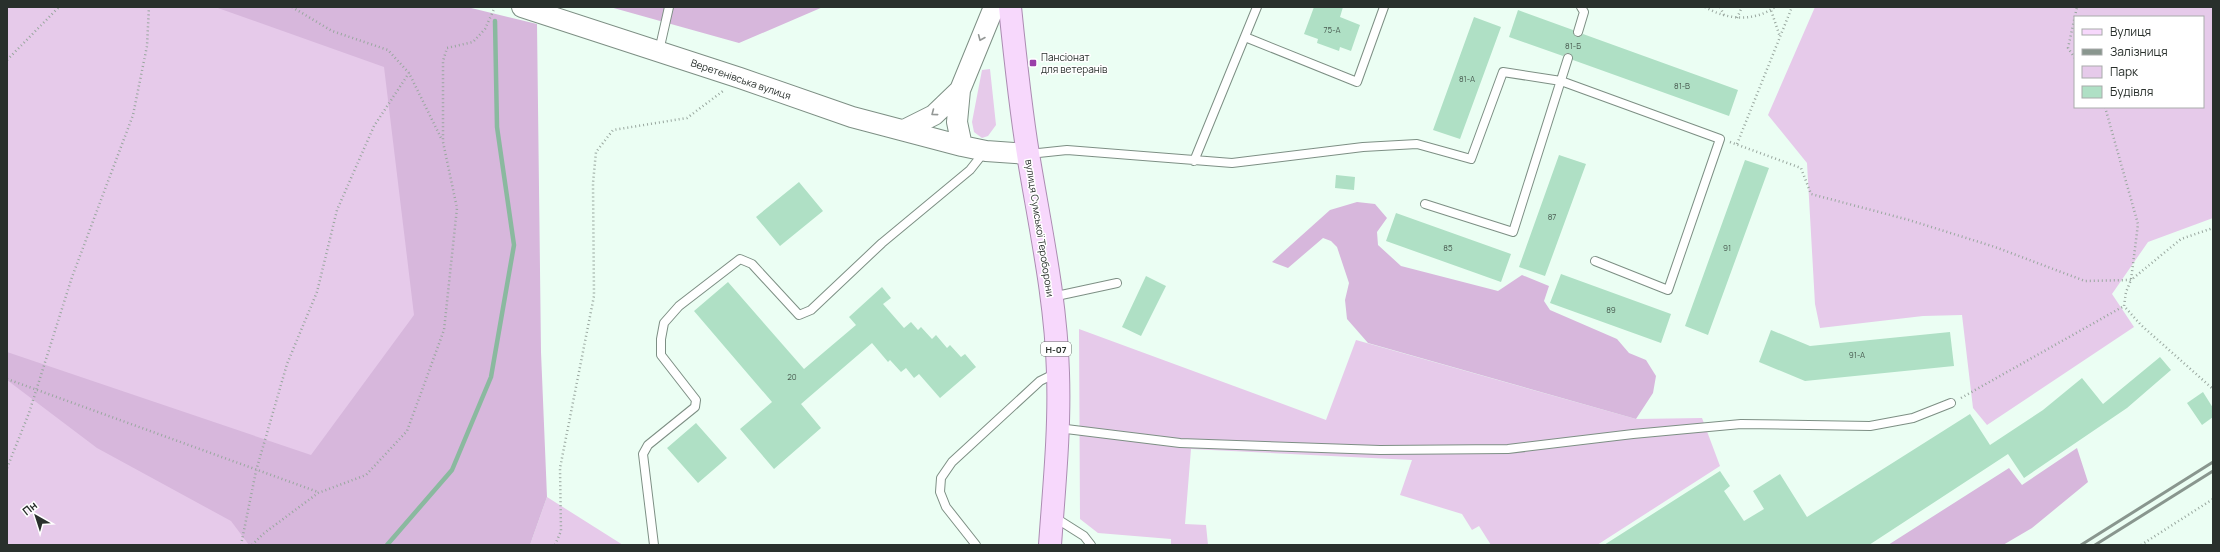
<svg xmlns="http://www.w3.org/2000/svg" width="2220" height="552" font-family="Manrope,sans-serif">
	<rect width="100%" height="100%" fill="#ebfef3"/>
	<!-- green -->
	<path fill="#e6caea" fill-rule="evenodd" d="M 7,7 L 409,7 L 499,38 L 372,545 L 7,545 Z
		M 1815,7 L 2213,7 L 2213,218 L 2148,242 L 2112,294 L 2134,327 L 1987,425 L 1973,408 L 1962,315 L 1923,316 L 1820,328 L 1815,304 L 1807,163 L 1768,115 ZM 2075,17 L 2203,17 L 2203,107 L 2075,107 Z
		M 990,69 L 996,125 L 988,136 L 982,138 L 974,132 L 972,122 L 982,70 Z
		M 1079,329 L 1326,420 L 1356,340 L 1636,419 L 1702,418 L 1720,466 L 1597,545 L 1491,545 L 1479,526 L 1472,530 L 1462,514 L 1400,495 L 1412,460 L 1191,449 L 1185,524 L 1206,525 L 1208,545 L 1171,545 L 1171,539 L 1098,533 L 1080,519 Z
		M 547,497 L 623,545 L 530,545 Z"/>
	<!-- forest -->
	<path fill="#d7b7dc" d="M 215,7 L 467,7 L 537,24 L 541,352 L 547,497 L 530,545 L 249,545 L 231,521 L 97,448 L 7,380 L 7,352 L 311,455 L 414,315 L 384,67 Z
		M 610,7 L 823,7 L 739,43 Z
		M 1357,202 L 1375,204 L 1387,218 L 1377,232 L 1378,245 L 1401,266 L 1498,291 L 1522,275 L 1549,286 L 1544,301 L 1550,310 L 1617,339 L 1629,353 L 1646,360 L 1656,376 L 1653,393 L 1636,419 L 1368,343 L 1347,319 L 1345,300 L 1349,283 L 1337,247 L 1331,241 L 1323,238 L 1288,268 L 1272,262 L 1330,210 Z
		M 2077,448 L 2088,482 L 2032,528 L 2003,545 L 1888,545 L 2009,468 L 2022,485 Z"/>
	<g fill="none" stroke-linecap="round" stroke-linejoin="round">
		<!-- stream -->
		<path stroke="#8ab99f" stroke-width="4.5" d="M 387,545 L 452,470 L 491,377 L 514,245 L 497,127 L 495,21"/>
	</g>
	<!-- building -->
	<path fill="#afe0c5" d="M 1314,7 L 1343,7 L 1340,17 L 1360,25 L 1351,51 L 1340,47 L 1339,51 L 1317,43 L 1318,39 L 1304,34 Z
		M 1518,10 L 1573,30 L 1576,37 L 1580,37 L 1583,34 L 1738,90 L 1729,116 L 1573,60 L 1570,53 L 1566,53 L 1563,56 L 1509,37 Z
		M 1474,17 L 1501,27 L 1460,139 L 1433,130 Z
		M 1559,155 L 1586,164 L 1545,276 L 1519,267 Z
		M 1745,160 L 1769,168 L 1708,335 L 1685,326 Z
		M 1336,175 L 1355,177 L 1354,190 L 1335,188 Z
		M 799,182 L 823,211 L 780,246 L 756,217 Z
		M 1396,213 L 1511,254 L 1501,282 L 1386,241 Z
		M 1561,274 L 1671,314 L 1661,343 L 1550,303 Z
		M 1146,276 L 1166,286 L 1141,336 L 1122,327 Z
		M 728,282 L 804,369 L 856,325 L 849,317 L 882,287 L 891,298 L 883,304 L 904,328 L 911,322 L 918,330 L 921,327 L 932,339 L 936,335 L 947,348 L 950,345 L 961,357 L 965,354 L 976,367 L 940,398 L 919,374 L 914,378 L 906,368 L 901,372 L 890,360 L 888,362 L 872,343 L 801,404 L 821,428 L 774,469 L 740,429 L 772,402 L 694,311 Z
		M 1771,330 L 1810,346 L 1950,332 L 1954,366 L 1805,381 L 1759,362 Z
		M 2160,357 L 2171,370 L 2127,408 L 2024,478 L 2008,454 L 1869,545 L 1604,545 L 1720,471 L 1730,486 L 1724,491 L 1744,521 L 1764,509 L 1753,491 L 1780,474 L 1807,517 L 1970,414 L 1990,445 L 2043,410 L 2082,378 L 2103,404 Z
		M 2203,392 L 2213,408 L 2213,417 L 2202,425 L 2187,403 Z
		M 696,423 L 727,458 L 698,483 L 667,448 Z"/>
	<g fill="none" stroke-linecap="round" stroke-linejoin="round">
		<!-- service casing -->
		<g stroke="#7d8f84" stroke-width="10">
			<path id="service" d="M 1578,32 L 1584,12 L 1581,7
				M 1245,37 L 1357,82 L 1384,7
				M 659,51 L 669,7
				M 1029,154 L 1067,150 L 1232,163 L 1363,147 L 1417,144 L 1471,159 L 1503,72 L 1561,81 L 1720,139 L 1668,290 L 1595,261
				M 1194,161 L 1257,7
				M 1425,204 L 1513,232 L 1568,58
				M 1052,297 L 1117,283
				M 1058,428 L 1180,443 L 1380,450 L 1508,449 L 1633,434 L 1741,424 L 1870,426 L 1913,418 L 1951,403
				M 1054,517 L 1084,536 L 1091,545
				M 654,545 L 643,454 L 648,445 L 695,407 L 696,400 L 661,355 L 661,339 L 664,323 L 679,306 L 740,259 L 752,264 L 799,315 L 811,310 L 882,243 L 970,170 L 985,151
				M 976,545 L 946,507 L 940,492 L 941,478 L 952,462 L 1040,381 L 1056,373"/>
		</g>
		<!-- tertiary casing -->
		<g stroke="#7d8f84" stroke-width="22">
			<path id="tertiary" d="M 522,7 L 740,78 L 852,117 L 962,146 L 986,151 L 1028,154
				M 904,130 L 934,115 L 960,90
				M 962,146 L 957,122 L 960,90 L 994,7"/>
		</g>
		<!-- primary casing -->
		<g stroke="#ac8cb2" stroke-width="24">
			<path id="primary" d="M 1010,7 C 1015,56 1020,105 1028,154 C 1040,227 1056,299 1058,373 C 1060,430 1054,488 1050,545"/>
		</g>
		<!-- path -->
		<path stroke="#99a79f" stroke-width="2.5" stroke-dasharray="1 3" stroke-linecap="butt" d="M 292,7 L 332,31 L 388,50 L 409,73 L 442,140
			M 1705,7 C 1727,20 1754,22 1775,7
			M 1720,7 L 1724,15
			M 1770,7 L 1780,37
			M 1737,18 L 1742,7
			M 2075,58 L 2068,48 L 2077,7
			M 7,60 L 59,7
			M 2105,107 L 2138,224 L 2131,280 L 2126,292 L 2124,306 L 2141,325 L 2213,389
			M 1730,142 L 1801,168 L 1811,194 L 1909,220 L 1995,247 L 2085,281 L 2131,280 L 2181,239 L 2213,228
			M 1737,144 L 1792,7
			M 7,379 L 318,492
			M 1961,398 L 2124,306
			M 7,468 L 29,413 L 72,277 L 133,115 L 147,46 L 149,7
			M 241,545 L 256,471 L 287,364 L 317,292 L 337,210 L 374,126 L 409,73
			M 252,545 L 263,534 L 318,493 L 366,475 L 407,431 L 444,330 L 457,208 L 443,142 L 443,61 L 447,48 L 473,42 L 485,29 L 495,7
			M 555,545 L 561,531 L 560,468 L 594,296 L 593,183 L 596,152 L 613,130 L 687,118 L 723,91
			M 2141,545 L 2213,499"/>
		<!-- service -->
		<use href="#service" stroke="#fff" stroke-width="8"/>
		<!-- tertiary -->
		<use href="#tertiary" stroke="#fff" stroke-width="20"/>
		<!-- primary -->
		<use href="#primary" stroke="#f7d8fc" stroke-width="22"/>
		<!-- rail -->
		<path stroke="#89968e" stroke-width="3" d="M 2081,545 L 2213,462
			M 2095,545 L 2213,471"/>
	</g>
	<!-- one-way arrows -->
	<defs><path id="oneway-chevron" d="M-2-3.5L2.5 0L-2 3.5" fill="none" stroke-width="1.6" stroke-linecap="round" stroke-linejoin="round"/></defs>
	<g stroke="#949896">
		<use href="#oneway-chevron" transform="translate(981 38) rotate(113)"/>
		<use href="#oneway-chevron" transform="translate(934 113) rotate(143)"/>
	</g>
	<!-- markers -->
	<rect fill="#9a3fa9" stroke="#fff" stroke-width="1.5" x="1029" y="59" width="8" height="8" rx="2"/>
	<g text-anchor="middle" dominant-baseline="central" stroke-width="3" stroke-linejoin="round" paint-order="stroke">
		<!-- number labels -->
		<g font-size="8" fill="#4a5c52">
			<text x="1332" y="29">75-А</text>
			<text x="1573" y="45">81-Б</text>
			<text x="1467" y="78">81-А</text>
			<text x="1682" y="85">81-В</text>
			<text x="1552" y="216">87</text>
			<text x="1448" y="247">85</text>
			<text x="1727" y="247">91</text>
			<text x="1611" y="309">89</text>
			<text x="1857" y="354">91-А</text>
			<text x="792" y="376">20</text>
		</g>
		<!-- shield labels -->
		<rect fill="#fff" stroke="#696e6b" stroke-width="1" x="1041" y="342" width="30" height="14" rx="3"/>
		<g font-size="9" font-weight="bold" fill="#29302c">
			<text x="1056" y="349">Н-07</text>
		</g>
		<!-- poi labels -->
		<g font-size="10" fill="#29302c" stroke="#fff" text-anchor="start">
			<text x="1041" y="57">Пансіонат<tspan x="1041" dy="12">для ветеранів</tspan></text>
		</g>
		<!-- street labels -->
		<g font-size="10" fill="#29302c" stroke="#fff">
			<text transform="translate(741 79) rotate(19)">Веретенівська вулиця</text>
			<text transform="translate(1040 228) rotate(81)">вулиця Сумської Тероборони</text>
		</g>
	</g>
	<!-- border -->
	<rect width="2220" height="552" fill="none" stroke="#29302c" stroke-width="16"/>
	<!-- legend -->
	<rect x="2074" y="16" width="130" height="92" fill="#ffffff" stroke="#a9acab"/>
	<rect x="2082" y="29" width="20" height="6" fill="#f7d8fc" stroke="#a9acab"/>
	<text x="2110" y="36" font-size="12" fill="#29302c">Вулиця</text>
	<rect x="2082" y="49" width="20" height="6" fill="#89968e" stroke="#a9acab"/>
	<text x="2110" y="56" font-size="12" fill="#29302c">Залізниця</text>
	<rect x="2082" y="66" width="20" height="12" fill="#e6caea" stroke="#a9acab"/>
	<text x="2110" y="76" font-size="12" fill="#29302c">Парк</text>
	<rect x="2082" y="86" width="20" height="12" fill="#afe0c5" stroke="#a9acab"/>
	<text x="2110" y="96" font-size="12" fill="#29302c">Будівля</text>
	<!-- north arrow -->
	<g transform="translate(36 516) rotate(321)" stroke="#ffffff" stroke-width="3" paint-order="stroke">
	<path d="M0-3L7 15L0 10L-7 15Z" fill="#29302c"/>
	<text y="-6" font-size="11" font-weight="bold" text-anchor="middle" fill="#29302c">Пн</text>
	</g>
</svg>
